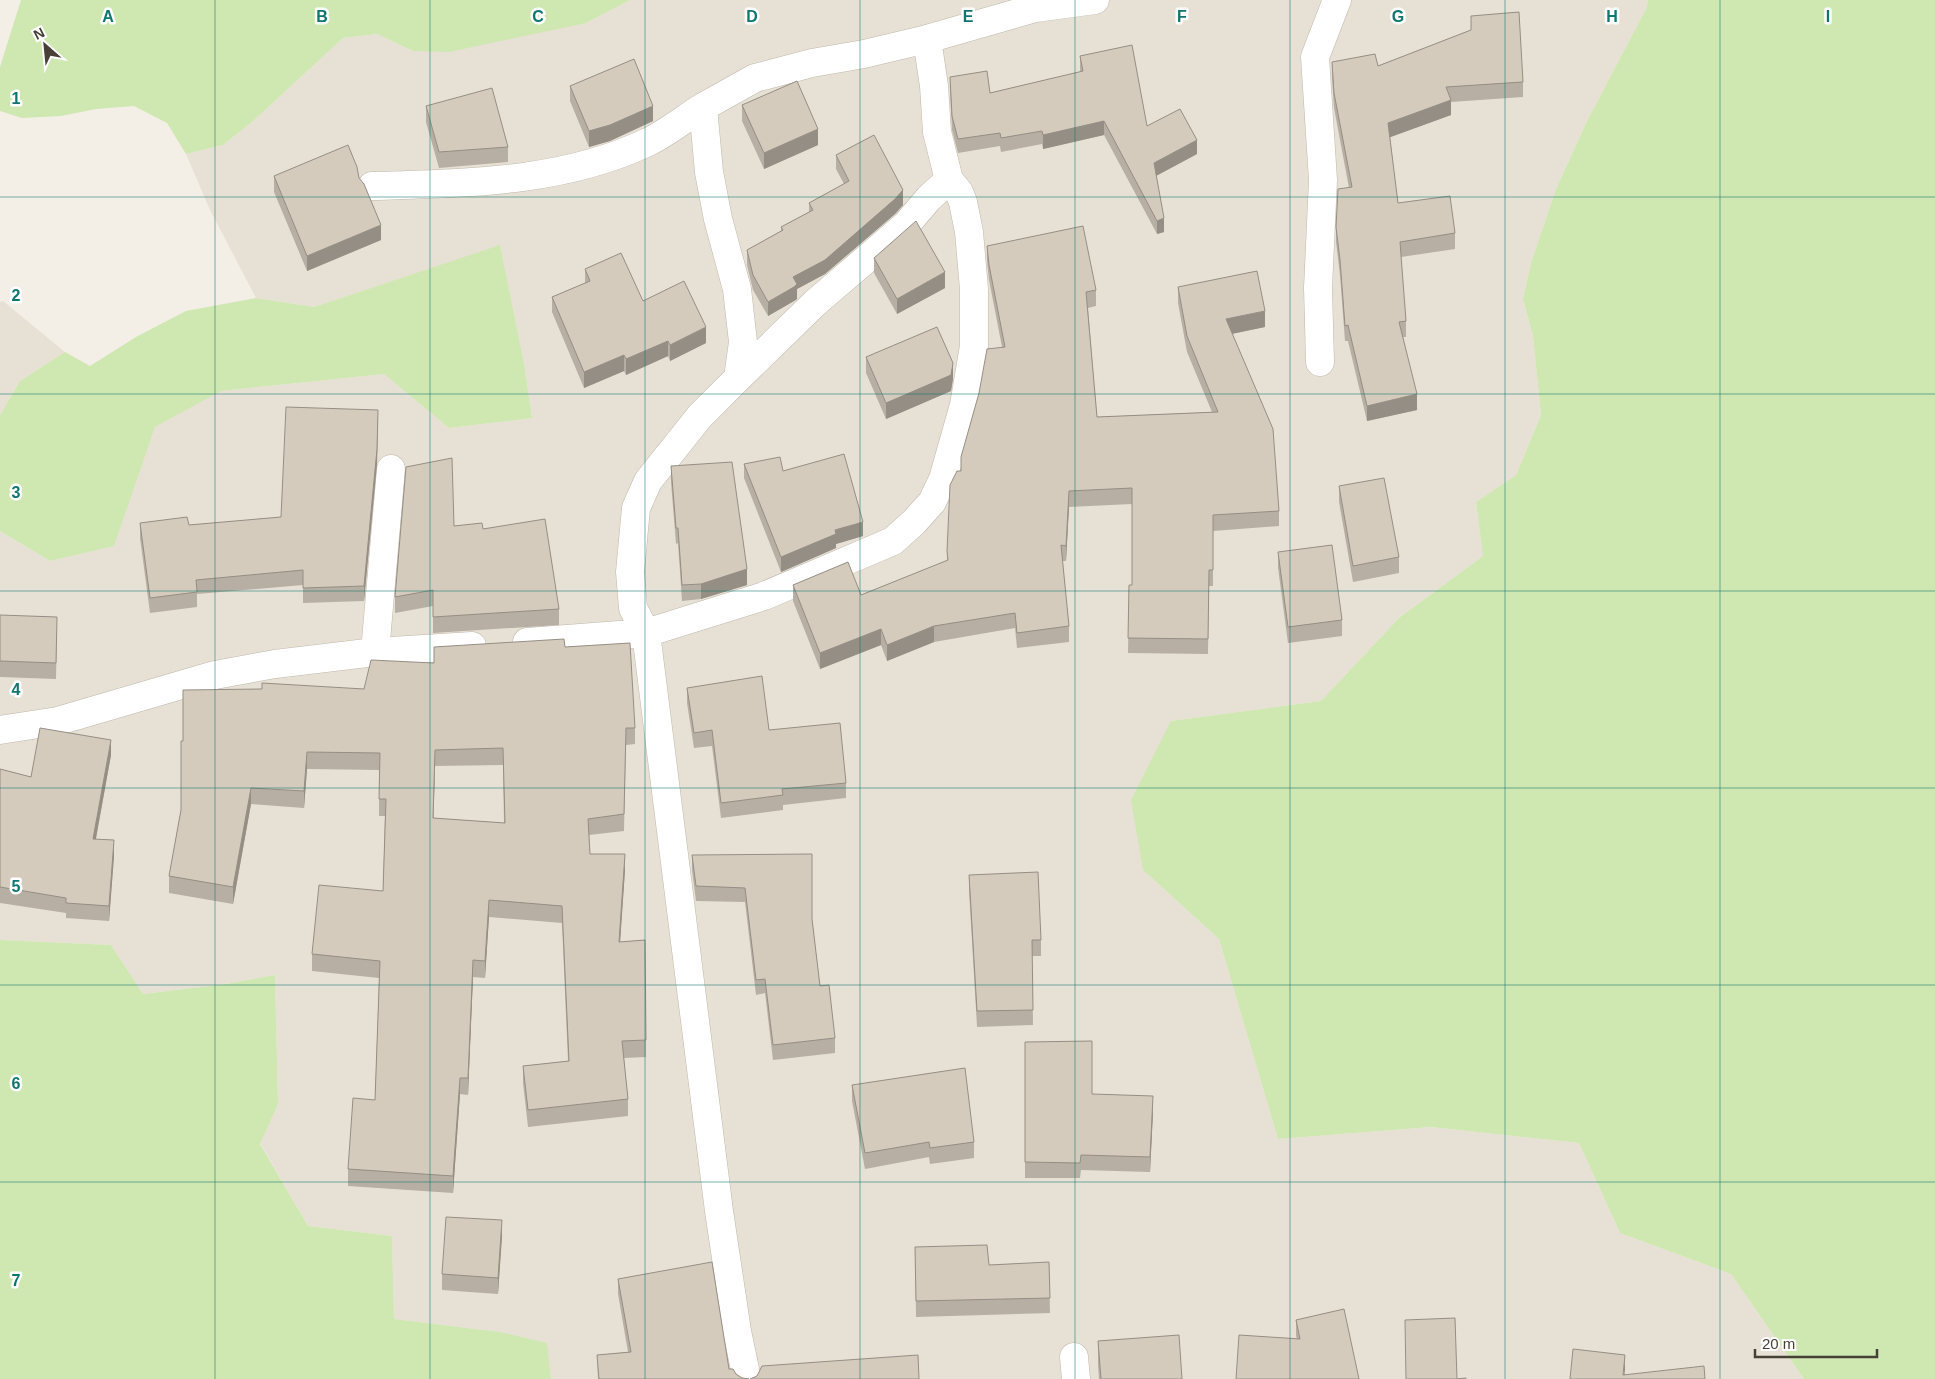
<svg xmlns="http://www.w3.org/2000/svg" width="1935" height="1379" font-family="Arial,sans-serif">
	<rect width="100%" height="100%" fill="#f3efe7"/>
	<!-- residential -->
	<path fill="#e7e1d5" d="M 630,0 L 1648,0 L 1647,7 L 1587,121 L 1556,189 L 1531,263 L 1523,299 L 1533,336 L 1541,415 L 1516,475 L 1476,502 L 1483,556 L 1399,618 L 1321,701 L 1171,721 L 1143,870 L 1219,939 L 1278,1139 L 1431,1127 L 1579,1143 L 1620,1233 L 1731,1274 L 1804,1379 L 551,1379 L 546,1343 L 500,1332 L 394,1319 L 392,1236 L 308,1226 L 260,1143 L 278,1104 L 275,975 L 226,984 L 143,994 L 111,945 L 0,940 L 0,531 L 50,561 L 113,546 L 155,427 L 220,391 L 384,374 L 449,428 L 532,418 L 524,363 L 500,246 L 314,307 L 256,298 L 210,210 L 186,154 L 223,145 L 252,122 L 343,38 L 377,34 L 413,51 L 586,23 Z
		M 3,301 L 65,352 L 20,381 L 0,415 L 0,302 Z"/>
	<!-- green -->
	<path fill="#cfe7b0" d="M 21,0 L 630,0 L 586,23 L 449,52 L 413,51 L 377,34 L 343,38 L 252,122 L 223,145 L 186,154 L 167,123 L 134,106 L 96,109 L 61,116 L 22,118 L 0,111 L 0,67 Z
		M 1648,0 L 1935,0 L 1935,1379 L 1804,1379 L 1731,1274 L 1620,1233 L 1579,1143 L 1431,1127 L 1278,1139 L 1219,939 L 1143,870 L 1131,800 L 1171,721 L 1321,701 L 1399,618 L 1483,556 L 1476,502 L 1516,475 L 1541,415 L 1533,336 L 1523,299 L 1531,263 L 1556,189 L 1587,121 L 1647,7 Z
		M 500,245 L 524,363 L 532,418 L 449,428 L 384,374 L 221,391 L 155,427 L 114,546 L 50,561 L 0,531 L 0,415 L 20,381 L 65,352 L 90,366 L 136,337 L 186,311 L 256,298 L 314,307 Z
		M 0,940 L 111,945 L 143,994 L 226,984 L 275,975 L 278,1104 L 260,1144 L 308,1226 L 392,1236 L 394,1319 L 500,1332 L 547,1343 L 551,1379 L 0,1379 Z"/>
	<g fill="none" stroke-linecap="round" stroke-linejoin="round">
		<!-- street casing -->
		<g stroke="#bfb7aa" stroke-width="29">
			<path id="street" d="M 927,39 L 1035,8 L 1095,0
				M 372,186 C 465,183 562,183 648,142 C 667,133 685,118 703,107
				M 1320,362 L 1318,288 L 1323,180 L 1315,57 L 1337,0
				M 738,378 L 743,342 L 737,289 L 718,219 L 709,172 L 703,107 L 755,78 L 812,63 L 864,54 L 927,39 L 934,86 L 937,132 L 949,180
				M 527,642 L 646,633 L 764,596 L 893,541 L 914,522 L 932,502 L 943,479 L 964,405 L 974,346 L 974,289 L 969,232 L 963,202 L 959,192 L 949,180 L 929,198 L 906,225 L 815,303 L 738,378 L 700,416 L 648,481 L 636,508 L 630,572 L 633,608 L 646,633 L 719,1211 L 737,1331 L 747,1379
				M 375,652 L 391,469
				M 0,730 L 58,721 L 215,675 L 275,664 L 375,652 L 472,646
				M 1074,1357 L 1076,1379"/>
		</g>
		<!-- street -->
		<use href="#street" stroke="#fff" stroke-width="28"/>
	</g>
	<!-- wall -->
	<path fill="#b7afa3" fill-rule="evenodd" d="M 1471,16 L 1523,82 L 1523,97 L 1451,102 L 1451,115 L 1390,137 L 1398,203 L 1455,233 L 1455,249 L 1401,257 L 1406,321 L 1406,337 L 1403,337 L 1417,410 L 1367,421 L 1348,341 L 1345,341 L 1340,275 L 1336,242 L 1336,227 L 1349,188 L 1334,108 L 1332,77 L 1332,62 L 1378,66 L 1471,30 Z
		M 1080,56 L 1147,126 L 1197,154 L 1156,176 L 1164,232 L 1157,234 L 1104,135 L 1043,149 L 1042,144 L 1001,152 L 1000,146 L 958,153 L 952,130 L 950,90 L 950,77 L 990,93 L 1080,72 Z
		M 570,86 L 653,121 L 610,141 L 589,147 L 570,101 Z
		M 742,105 L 818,145 L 764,169 L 742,121 Z
		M 426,106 L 508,147 L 508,162 L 439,168 L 426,122 Z
		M 836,155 L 903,205 L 895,214 L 825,274 L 797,289 L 797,299 L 794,301 L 768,316 L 753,290 L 747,265 L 747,250 L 781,231 L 781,227 L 809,212 L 809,203 L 844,184 L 836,169 Z
		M 274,176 L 359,178 L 381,240 L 307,271 L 274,192 Z
		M 987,246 L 1096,290 L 1096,306 L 1088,308 L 1097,417 L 1212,412 L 1187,352 L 1178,303 L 1178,287 L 1265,327 L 1232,334 L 1279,511 L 1279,526 L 1213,531 L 1213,586 L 1209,586 L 1208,654 L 1128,653 L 1129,585 L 1132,585 L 1132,504 L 1069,507 L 1066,561 L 1062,561 L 1069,626 L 1069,642 L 1017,648 L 1015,628 L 934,642 L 887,661 L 881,645 L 820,669 L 793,601 L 793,585 L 861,595 L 947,561 L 947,551 L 961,471 L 1002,347 L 989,280 L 987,261 Z
		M 874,258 L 945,288 L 897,314 L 874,273 Z
		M 585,269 L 643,301 L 706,343 L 670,361 L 668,356 L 626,375 L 624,371 L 584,388 L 552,312 L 552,297 L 585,283 Z
		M 866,357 L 953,379 L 951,391 L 886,419 L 866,373 Z
		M 378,425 L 377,464 L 364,601 L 303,603 L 303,585 L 197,594 L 197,607 L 150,613 L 140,538 L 140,523 L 189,525 L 281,517 Z
		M 744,464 L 783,471 L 863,536 L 836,544 L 836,548 L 781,572 L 744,478 Z
		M 671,466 L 747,585 L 701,599 L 682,601 L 678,543 L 676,544 L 671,482 Z
		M 1339,486 L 1399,557 L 1399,573 L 1353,582 L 1339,502 Z
		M 454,526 L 483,529 L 559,609 L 559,625 L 433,633 L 433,606 L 395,613 L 395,597 Z
		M 1278,552 L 1342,620 L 1342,636 L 1288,643 L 1278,568 Z
		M 0,615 L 57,633 L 56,679 L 0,677 Z
		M 565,647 L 635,728 L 635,744 L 626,745 L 624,831 L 589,835 L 590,854 L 625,870 L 620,942 L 645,940 L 646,1057 L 624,1058 L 628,1099 L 628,1116 L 528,1127 L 523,1083 L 523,1066 L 568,1061 L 562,923 L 489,917 L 485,978 L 473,977 L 468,1095 L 460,1094 L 453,1193 L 348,1186 L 348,1169 L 375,1100 L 379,978 L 312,971 L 312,954 L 383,891 L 385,816 L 379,816 L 379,770 L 307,769 L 304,808 L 251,804 L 233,904 L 169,893 L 169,876 L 181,810 L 183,741 L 364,689 L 434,663 ZM 503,765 L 504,823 L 433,818 L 435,766 Z
		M 687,688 L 769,730 L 846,783 L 846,798 L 783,805 L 783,810 L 721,818 L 712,746 L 694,748 L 687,703 Z
		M 111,755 L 96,839 L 114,856 L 109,921 L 66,918 L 66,913 L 0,903 L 0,769 L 31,777 Z
		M 692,855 L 812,919 L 820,986 L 835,1038 L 835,1053 L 773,1060 L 765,993 L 756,995 L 745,902 L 696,901 L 692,870 Z
		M 969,875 L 1041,940 L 1041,956 L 1032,956 L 1033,1025 L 977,1027 L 969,890 Z
		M 1025,1042 L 1092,1094 L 1153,1112 L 1150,1172 L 1081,1170 L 1080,1178 L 1025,1178 Z
		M 852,1085 L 974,1142 L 974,1158 L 930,1164 L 929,1157 L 865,1169 L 852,1101 Z
		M 502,1236 L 498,1294 L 442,1290 L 442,1274 Z
		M 915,1247 L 989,1265 L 1049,1262 L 1050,1313 L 916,1317 Z
		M 618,1279 L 736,1374 L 742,1378 L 749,1379 L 598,1379 L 597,1355 L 628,1352 L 618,1294 Z
		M 1296,1320 L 1359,1379 L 1297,1339 L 1296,1336 Z
		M 1098,1341 L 1182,1379 L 1099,1379 L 1098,1364 Z"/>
	<!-- shaded-wall -->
	<path fill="#958e84" d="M 1451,100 L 1451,115 L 1388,138 L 1388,123 Z
		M 653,106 L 653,121 L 610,141 L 589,147 L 589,131 Z
		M 1104,121 L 1104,135 L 1043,149 L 1043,135 Z
		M 818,129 L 818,145 L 764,169 L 764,153 Z
		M 1197,140 L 1197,154 L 1154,177 L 1154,163 Z
		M 903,190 L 903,205 L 895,214 L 825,274 L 797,289 L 797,299 L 794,301 L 768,316 L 768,302 L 793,277 Z
		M 1164,218 L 1164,232 L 1157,234 L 1157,221 Z
		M 381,225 L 381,240 L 307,271 L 307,256 Z
		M 945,272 L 945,288 L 897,314 L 897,299 Z
		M 1265,311 L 1265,327 L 1226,335 L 1226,319 Z
		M 706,327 L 706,343 L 670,361 L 670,345 Z
		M 668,341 L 668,356 L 626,375 L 626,359 Z
		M 624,355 L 624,371 L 584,388 L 584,372 Z
		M 953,363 L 953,379 L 951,391 L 886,419 L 886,403 Z
		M 1417,394 L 1417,410 L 1367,421 L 1367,406 Z
		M 378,410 L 377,464 L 364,601 L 364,586 Z
		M 1069,491 L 1069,507 L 1066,561 L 1066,546 Z
		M 863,522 L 863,536 L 836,544 L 836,548 L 781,572 L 781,557 L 835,530 Z
		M 747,569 L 747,585 L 701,599 L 701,584 Z
		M 934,626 L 934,642 L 887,661 L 887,645 Z
		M 881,629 L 881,645 L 820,669 L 820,653 Z
		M 111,740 L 111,755 L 93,854 L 93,839 Z
		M 435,750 L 435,766 L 433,835 L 433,818 Z
		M 307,752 L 307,769 L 304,808 L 304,791 Z
		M 251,788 L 251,804 L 233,904 L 233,887 Z
		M 114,840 L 114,856 L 109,921 L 109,906 Z
		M 625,854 L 625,870 L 619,958 L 619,942 Z
		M 489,900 L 489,917 L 485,978 L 485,961 Z
		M 473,960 L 473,977 L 468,1095 L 468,1078 Z
		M 460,1078 L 460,1094 L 453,1193 L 453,1176 Z
		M 1153,1096 L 1153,1112 L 1150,1172 L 1150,1157 Z
		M 502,1220 L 502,1236 L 498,1294 L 498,1278 Z
		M 1625,1355 L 1625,1370 L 1624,1379 L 1623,1379 Z"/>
	<!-- building -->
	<path fill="#d5cbbd" stroke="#958e84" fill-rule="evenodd" d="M 1519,12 L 1523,82 L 1446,87 L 1451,100 L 1388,123 L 1398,203 L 1450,196 L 1455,233 L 1400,242 L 1406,321 L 1399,322 L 1417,394 L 1367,406 L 1348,325 L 1345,326 L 1340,260 L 1336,227 L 1338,189 L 1352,187 L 1334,93 L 1332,62 L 1375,54 L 1378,66 L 1471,30 L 1471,16 Z
		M 1132,45 L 1147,126 L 1180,109 L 1197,140 L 1154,163 L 1164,218 L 1157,221 L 1104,121 L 1043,135 L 1042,131 L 1001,138 L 1000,133 L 958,139 L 952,116 L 950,77 L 987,71 L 990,93 L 1083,71 L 1080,56 Z
		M 634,59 L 653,106 L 610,125 L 589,131 L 570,86 Z
		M 797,81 L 818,129 L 764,153 L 742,105 Z
		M 492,88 L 508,147 L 439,152 L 426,106 Z
		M 874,135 L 903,190 L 895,199 L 825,260 L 793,277 L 797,284 L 794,287 L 768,302 L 753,275 L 747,250 L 783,230 L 781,227 L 813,210 L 809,203 L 849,181 L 836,155 Z
		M 348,145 L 357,167 L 359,178 L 364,184 L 381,225 L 307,256 L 274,176 Z
		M 916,221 L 945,272 L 897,299 L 874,258 Z
		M 1083,226 L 1096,290 L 1086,292 L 1097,417 L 1218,412 L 1187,336 L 1178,287 L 1257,271 L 1265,311 L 1226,319 L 1273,429 L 1279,511 L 1213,515 L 1213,570 L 1209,570 L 1208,639 L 1128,638 L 1129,585 L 1132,585 L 1132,488 L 1069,491 L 1066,546 L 1061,545 L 1069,626 L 1017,633 L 1015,613 L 934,626 L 887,645 L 881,629 L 820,653 L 793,585 L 848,562 L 861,595 L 948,560 L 947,551 L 950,485 L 957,471 L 961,471 L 961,457 L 979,393 L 987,349 L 1005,347 L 989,265 L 987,246 Z
		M 621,253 L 643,301 L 684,281 L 706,327 L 670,345 L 668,341 L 626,359 L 624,355 L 584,372 L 552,297 L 590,281 L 585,269 Z
		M 937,327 L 953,363 L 951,375 L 886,403 L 866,357 Z
		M 286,407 L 378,410 L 377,449 L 364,586 L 303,588 L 303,570 L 196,580 L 197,592 L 150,598 L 140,523 L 187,517 L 189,525 L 281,517 Z
		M 844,454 L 863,522 L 835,530 L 836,534 L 781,557 L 744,464 L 780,457 L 783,471 Z
		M 452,458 L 454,526 L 482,523 L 483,529 L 545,519 L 559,609 L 433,617 L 433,590 L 395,597 L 406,467 Z
		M 732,462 L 747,569 L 701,584 L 682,585 L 678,528 L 676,528 L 671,466 Z
		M 1384,478 L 1399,557 L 1353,566 L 1339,486 Z
		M 1332,545 L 1342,620 L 1288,627 L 1278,552 Z
		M 0,615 L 57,617 L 56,663 L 0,661 Z
		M 564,639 L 565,647 L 630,643 L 635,728 L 626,728 L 624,814 L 588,819 L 590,854 L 625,854 L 619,942 L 645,940 L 646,1040 L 622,1041 L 628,1099 L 528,1110 L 523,1066 L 569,1061 L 562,906 L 489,900 L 485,961 L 473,960 L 468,1078 L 460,1078 L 453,1176 L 348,1169 L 353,1098 L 375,1100 L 380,961 L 312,954 L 319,885 L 383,891 L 386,799 L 379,799 L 380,753 L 307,752 L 304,791 L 251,788 L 233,887 L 169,876 L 181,810 L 181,741 L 183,741 L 183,690 L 262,689 L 262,683 L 364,689 L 371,660 L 434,663 L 434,647 ZM 503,748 L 505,823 L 433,818 L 435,750 Z
		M 762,676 L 769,730 L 840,723 L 846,783 L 782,789 L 783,795 L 721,803 L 712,730 L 694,733 L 687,688 Z
		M 40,728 L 111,740 L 93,839 L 114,840 L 109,906 L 66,903 L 66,898 L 0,887 L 0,769 L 31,777 Z
		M 812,854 L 812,919 L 820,986 L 829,985 L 835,1038 L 773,1045 L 765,979 L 756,980 L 745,888 L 696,886 L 692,855 Z
		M 1038,872 L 1041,940 L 1032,940 L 1033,1010 L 977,1011 L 969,875 Z
		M 1092,1041 L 1092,1094 L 1153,1096 L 1150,1157 L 1081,1155 L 1080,1163 L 1025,1162 L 1025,1042 Z
		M 965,1068 L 974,1142 L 930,1148 L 929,1142 L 865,1153 L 852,1085 Z
		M 446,1217 L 502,1220 L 498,1278 L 442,1274 Z
		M 987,1245 L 989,1265 L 1049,1262 L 1050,1298 L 916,1301 L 915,1247 Z
		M 712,1262 L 729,1369 L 733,1369 L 736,1374 L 742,1378 L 749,1379 L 599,1379 L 597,1355 L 631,1352 L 618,1279 Z
		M 1344,1309 L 1359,1379 L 1236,1379 L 1239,1335 L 1300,1339 L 1296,1320 Z
		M 1455,1318 L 1457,1379 L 1466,1378 L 1466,1379 L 1406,1379 L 1405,1320 Z
		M 1179,1335 L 1182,1379 L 1101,1379 L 1098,1341 Z
		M 1573,1349 L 1625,1355 L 1623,1375 L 1704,1366 L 1705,1379 L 1570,1379 Z
		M 918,1355 L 919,1379 L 750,1379 L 757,1376 L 762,1366 Z"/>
	<!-- grid -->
	<path fill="none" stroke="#0f766e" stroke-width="1" stroke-opacity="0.55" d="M 215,0 L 215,1379M 430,0 L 430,1379M 645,0 L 645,1379M 860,0 L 860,1379M 1075,0 L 1075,1379M 1290,0 L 1290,1379M 1505,0 L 1505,1379M 1720,0 L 1720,1379M 0,197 L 1935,197M 0,394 L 1935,394M 0,591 L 1935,591M 0,788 L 1935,788M 0,985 L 1935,985M 0,1182 L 1935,1182"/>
	<g font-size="16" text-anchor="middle" font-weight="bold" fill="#0f766e" stroke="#fff" stroke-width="5" stroke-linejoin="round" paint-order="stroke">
		<text x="108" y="22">A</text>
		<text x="322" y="22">B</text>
		<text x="538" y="22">C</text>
		<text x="752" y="22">D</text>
		<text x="968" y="22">E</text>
		<text x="1182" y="22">F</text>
		<text x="1398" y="22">G</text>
		<text x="1612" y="22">H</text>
		<text x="1828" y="22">I</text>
		<text x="16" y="104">1</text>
		<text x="16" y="301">2</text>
		<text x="16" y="498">3</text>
		<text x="16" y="695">4</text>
		<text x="16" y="892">5</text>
		<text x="16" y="1089">6</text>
		<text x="16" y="1286">7</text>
	</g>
	<!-- north arrow -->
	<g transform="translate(45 45) rotate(333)" stroke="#ffffff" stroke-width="4" paint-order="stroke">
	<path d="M0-4L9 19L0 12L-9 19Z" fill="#464036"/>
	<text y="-8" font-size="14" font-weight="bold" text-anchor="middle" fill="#464036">N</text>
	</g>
	<!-- scale -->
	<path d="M1755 1349v8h122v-8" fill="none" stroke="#464036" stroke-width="2.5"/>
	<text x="1762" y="1349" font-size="15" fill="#464036" stroke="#ffffff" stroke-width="4" paint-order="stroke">20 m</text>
</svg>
